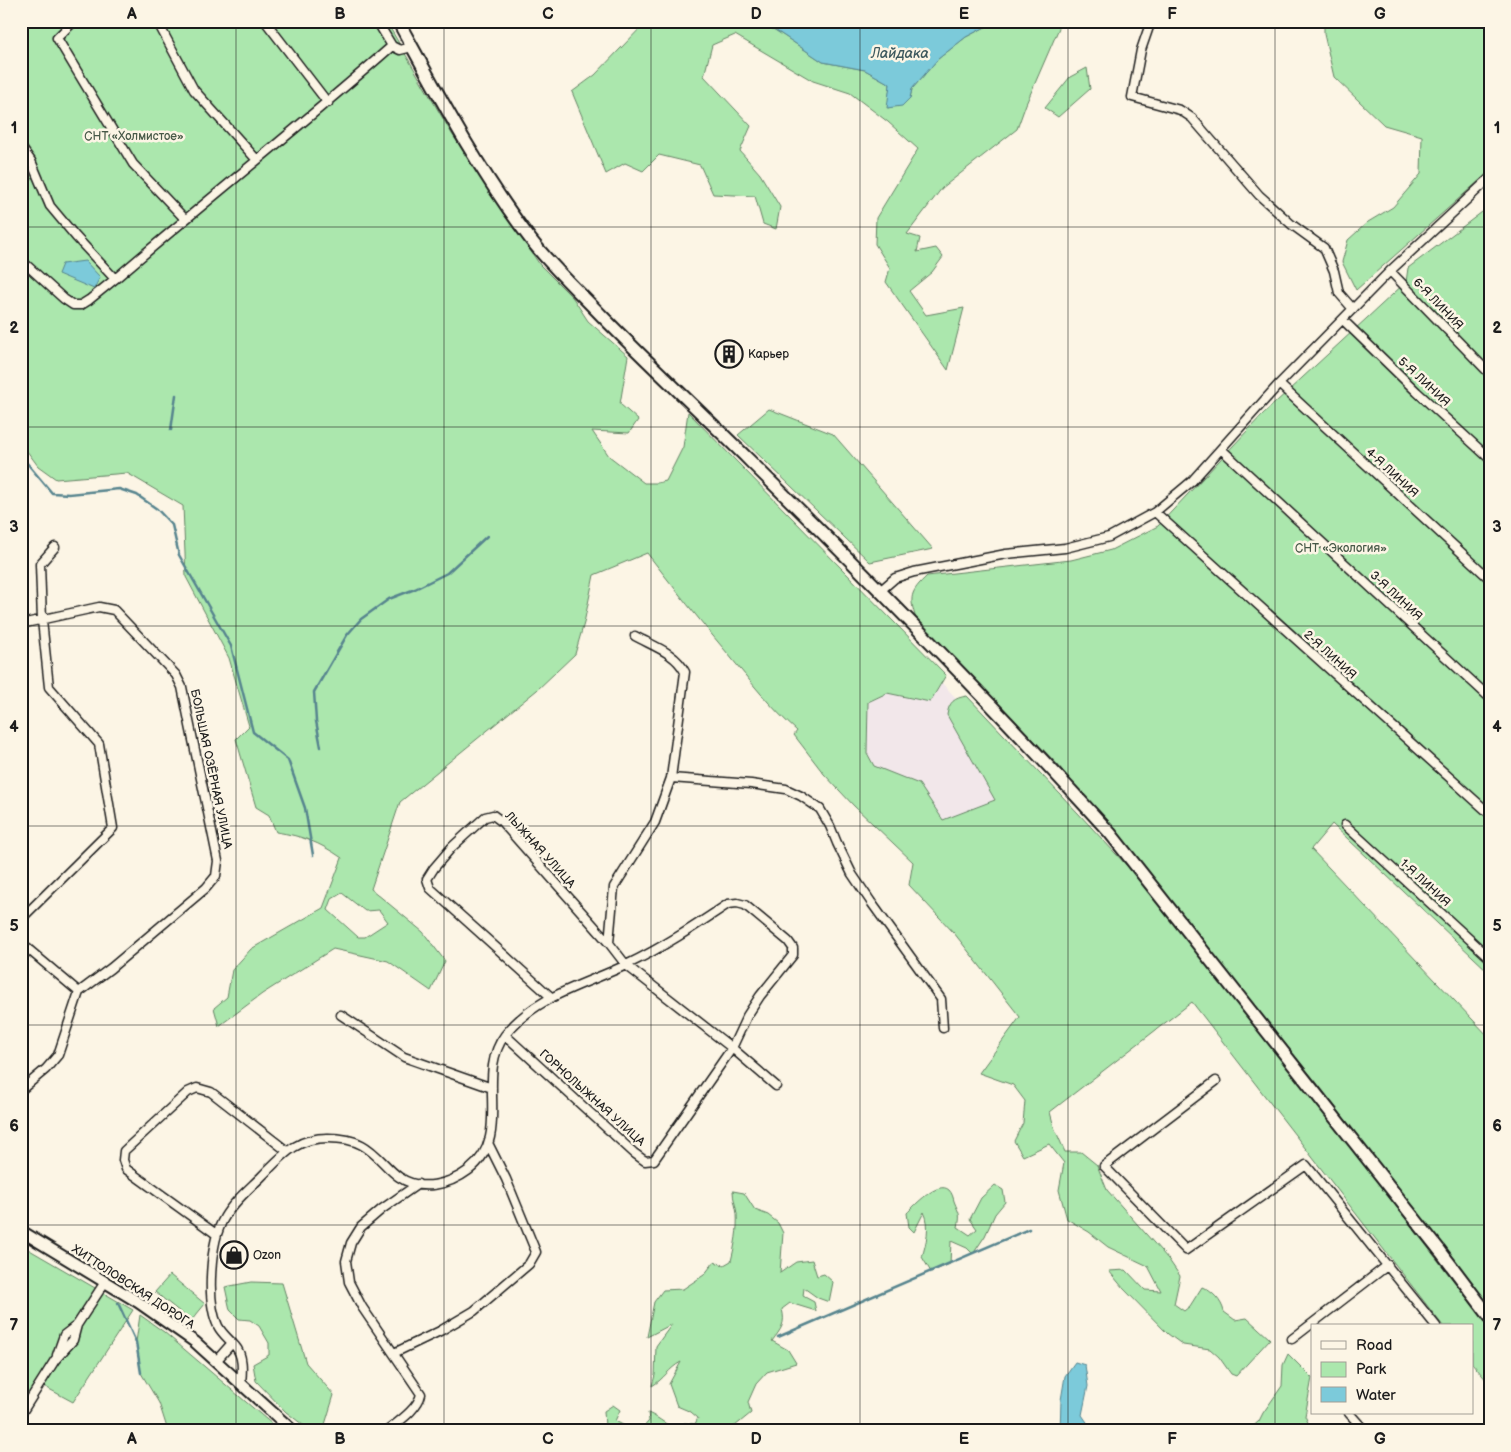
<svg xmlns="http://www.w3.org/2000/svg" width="1511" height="1452" font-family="'Balsamiq Sans',sans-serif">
	<rect width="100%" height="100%" fill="#fcf5e5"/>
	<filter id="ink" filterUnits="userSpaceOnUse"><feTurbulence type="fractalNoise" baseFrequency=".02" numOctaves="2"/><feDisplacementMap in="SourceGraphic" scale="10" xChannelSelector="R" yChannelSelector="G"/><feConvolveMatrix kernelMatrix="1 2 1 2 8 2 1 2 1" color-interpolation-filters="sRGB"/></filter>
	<g filter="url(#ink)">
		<!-- built -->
		<path fill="#f2e7ea" d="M 941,682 L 956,698 L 949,705 L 947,715 L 995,800 L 943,820 L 919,784 L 874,767 L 867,753 L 868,702 L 887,693 L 930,702 Z"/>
		<!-- green -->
		<path fill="#abe7ad" stroke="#648264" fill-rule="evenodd" d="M 21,21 L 386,21 L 452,134 L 540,265 L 573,298 L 588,321 L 628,356 L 620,404 L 638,420 L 629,433 L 592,431 L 609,456 L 644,483 L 657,483 L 666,481 L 683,447 L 688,412 L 946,675 L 930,702 L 887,693 L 868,702 L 867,753 L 874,766 L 919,784 L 943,820 L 995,800 L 947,715 C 949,702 954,698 967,696 L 1078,813 L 1166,908 L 1490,1328 L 1490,1388 L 1487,1381 L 1472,1363 L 1472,1326 L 1443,1326 L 1192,1002 L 1050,1112 L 1054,1127 L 1065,1152 L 1081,1152 L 1097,1165 L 1107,1190 L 1169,1260 L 1180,1276 L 1174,1304 L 1184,1311 L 1190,1306 L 1202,1287 C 1212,1291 1222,1301 1224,1312 L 1235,1320 L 1247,1318 L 1270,1339 L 1236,1376 L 1231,1374 L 1219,1357 L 1210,1349 L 1183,1345 L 1168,1334 L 1123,1288 L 1109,1271 L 1126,1270 L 1145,1290 L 1161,1291 L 1148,1266 L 1108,1247 L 1089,1232 L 1067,1219 L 1059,1190 L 1064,1163 L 1049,1144 L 1023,1156 L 1014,1141 L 1023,1123 L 1025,1101 L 1013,1085 L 979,1073 L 1020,1017 L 954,933 L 909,885 L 913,862 L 854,806 L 824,774 L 794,735 L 797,731 C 771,708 750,681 728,654 C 700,621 674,588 647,553 L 594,575 L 584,623 L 575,654 L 537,690 L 400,802 L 371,889 L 423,932 L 445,961 L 431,991 L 388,961 L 333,949 L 262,994 L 219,1026 L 214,1008 L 227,997 L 232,970 L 251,949 L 323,908 L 342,858 C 319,842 302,836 276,832 L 269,815 L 256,807 L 236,739 L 249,726 L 229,658 L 186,577 L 183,506 L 127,473 L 56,479 L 38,466 L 21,443 ZM 342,893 L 365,911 L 379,910 L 388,922 L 365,937 L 358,937 L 328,910 L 332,899 Z
			M 647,21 L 755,21 L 775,30 L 823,62 L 865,70 L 890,84 L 888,108 L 910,98 L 912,89 L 938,59 L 966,37 L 997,21 L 1062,21 L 1026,104 L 1017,129 L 942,188 L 907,234 L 920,238 L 917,252 L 936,248 L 943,257 L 932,272 L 909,291 L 926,315 L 964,308 L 948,370 L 886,282 L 890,268 L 875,244 L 876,218 L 918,149 L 888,122 L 850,93 L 813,81 L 735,35 L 712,45 L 704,76 L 751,126 L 740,151 L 760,174 L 780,207 L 776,229 L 763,224 L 755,196 L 713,194 L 700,165 L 659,155 L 643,171 L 625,163 L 606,174 L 572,92 L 595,75 Z
			M 1324,21 L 1490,21 L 1490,171 L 1356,290 L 1342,262 L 1348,240 L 1368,222 L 1393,207 L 1421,174 L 1422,136 L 1384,125 L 1334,77 L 1324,34 Z
			M 1087,68 L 1090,89 L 1058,117 L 1045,108 L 1070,77 Z
			M 1490,206 L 1490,973 L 1332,824 L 1311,849 L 1490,1038 L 1490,1307 L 1317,1083 L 1058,765 L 916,619 C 909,597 910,592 927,576 L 1071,560 L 1111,550 L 1158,526 L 1263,414 L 1406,282 L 1408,268 Z
			M 769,409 L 833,434 L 933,549 L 870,562 L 738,435 Z
			M 995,1185 L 1003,1190 L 1005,1202 L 995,1214 L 985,1236 L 973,1254 L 967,1248 L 951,1241 L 950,1264 L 931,1272 L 922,1257 C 926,1244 931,1225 924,1212 L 914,1232 L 909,1227 L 907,1213 C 915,1205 938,1180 949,1190 C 952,1193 953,1197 954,1201 C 959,1214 961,1213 958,1227 L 970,1235 L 977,1229 L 970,1219 L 981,1198 Z
			M 733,1191 L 744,1193 L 755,1210 L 768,1215 L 778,1223 L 783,1233 L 780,1273 L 796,1262 L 812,1260 L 817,1276 L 824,1274 L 833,1282 L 829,1302 L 818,1298 L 804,1288 L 803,1296 L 814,1302 L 816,1311 L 790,1303 L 782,1309 C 786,1324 781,1329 772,1341 L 788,1350 L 796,1363 L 767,1372 L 756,1384 L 748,1402 L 751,1413 L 735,1426 L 723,1429 L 722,1431 L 685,1431 L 684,1423 L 695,1424 L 698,1418 L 691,1412 L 677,1406 L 669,1384 L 681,1362 C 669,1368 664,1379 652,1386 L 655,1375 L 656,1346 L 672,1324 L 647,1337 L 654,1302 L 663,1290 L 683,1289 L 704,1275 L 714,1262 L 724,1265 L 731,1261 C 735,1245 738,1230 737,1214 C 736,1206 733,1199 733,1191 Z
			M 21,1245 L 133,1310 L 73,1402 L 38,1383 L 21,1408 Z
			M 170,1275 L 205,1304 L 191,1321 L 155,1292 Z
			M 251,1282 L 282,1283 L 306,1363 L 334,1395 L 323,1431 L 311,1431 L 286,1412 L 256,1381 L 253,1364 L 269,1355 L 269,1343 L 259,1326 L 250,1320 L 239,1319 L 230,1310 L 225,1287 Z
			M 140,1315 L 164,1332 L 280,1431 L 168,1431 L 159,1403 L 141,1373 L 136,1342 Z
			M 1288,1354 L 1312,1378 L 1305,1416 L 1312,1431 L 1248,1431 L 1259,1421 L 1263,1413 L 1282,1386 L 1283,1365 Z
			M 613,1405 L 620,1410 L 615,1421 L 625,1426 L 625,1431 L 608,1431 L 605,1427 L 604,1411 Z
			M 648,1413 C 660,1418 668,1427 680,1431 L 640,1431 L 649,1421 Z"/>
		<!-- water -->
		<path fill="#7ccada" stroke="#56848e" d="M 755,21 L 997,21 L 966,37 L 938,59 L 912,89 L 910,98 L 902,106 L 887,108 L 890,84 L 865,70 L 823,62 L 775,30 Z
			M 85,261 L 100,277 L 94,289 L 58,274 L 62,264 Z
			M 1075,1362 L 1085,1365 L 1088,1386 L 1082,1415 L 1093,1431 L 1060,1431 L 1061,1400 L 1065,1376 Z"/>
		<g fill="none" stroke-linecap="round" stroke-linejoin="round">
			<!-- stream -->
			<path stroke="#56848e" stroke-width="2.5" d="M 171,430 L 176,395
				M 21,456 L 52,493 L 69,494 L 119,489 L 137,495 L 157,509 L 172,525 L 179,555 L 231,646 L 253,732 L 288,760 L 305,808 L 313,855
				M 321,747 L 316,721 L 314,692 L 347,635 L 361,619 L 389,599 L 415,589 L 447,573 L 487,536
				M 118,1303 L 136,1342 L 141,1373
				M 778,1337 L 1029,1229"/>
			<!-- minor casing -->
			<g stroke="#1c1c1c" stroke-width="11">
				<path id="minor" d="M 74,21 L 57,38 L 133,164 L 185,219
					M 157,21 L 194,90 L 257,160
					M 265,21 L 328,103
					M 377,21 L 392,46
					M 1151,21 L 1141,50 L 1132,97 L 1180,110 L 1192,118 L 1259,195 L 1291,224 L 1324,248 L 1334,271 L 1339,293 L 1353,309
					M 21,147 L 31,161 L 50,206 L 76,237 L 115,279 C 207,200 301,126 392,46 L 400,50 L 412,47
					M 21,260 L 64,299 L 73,305 L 81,305 L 89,300 L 115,279
					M 1390,271 L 1490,374
					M 1343,320 L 1417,392 L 1490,459
					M 1279,384 L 1490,579
					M 1221,449 L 1490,698
					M 1155,512 L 1490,814
					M 880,591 L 895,578 L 914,572 L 1006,554 L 1065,548 L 1109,537 L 1155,512 L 1192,481 L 1279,384 L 1390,271 L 1490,178
					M 21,624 L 99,607 L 114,610 L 176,675 L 182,687 L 218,861 L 216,876 L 206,888 L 111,968 L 79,992 L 58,1055 L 46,1069 L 21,1090
					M 671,778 L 751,784 L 786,789 L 801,796 L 820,809 L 830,826 L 837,843 L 852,874 L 871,902 L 941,999 L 943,1028
					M 1345,825 L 1490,958
					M 21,919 L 113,828 L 99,744 L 49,687 L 42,620 L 40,564 L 55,547
					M 21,943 L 79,992
					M 609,943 L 614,887 L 655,822 L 671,778 L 685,672 C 676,653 653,646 635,636
					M 551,997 L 430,888 L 427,879 L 434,868 L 452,847 L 485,817 L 493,815 L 501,821 L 609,943 L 626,965 L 732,1048 L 776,1086
					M 341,1015 L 404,1057 L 492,1088
					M 1216,1081 L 1104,1166 L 1186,1250 L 1306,1165 L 1436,1326
					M 216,1234 L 126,1169 L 123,1160 L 124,1151 L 188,1092 L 197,1088 L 211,1092 L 287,1151
					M 1292,1339 L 1388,1265
					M 394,1353 L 440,1331 L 474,1311 L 529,1264 L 536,1252 L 506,1179 L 489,1145
					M 57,1355 L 64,1335 L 77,1325
					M 216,1361 L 232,1343
					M 241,1384 C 242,1372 244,1356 235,1346 C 229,1339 222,1334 218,1326 C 206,1302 210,1241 224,1218 C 233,1202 249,1189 262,1176 C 283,1155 296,1138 328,1138 C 339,1138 353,1140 362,1145 C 377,1153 386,1168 399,1177 C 421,1192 449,1185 469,1170 C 514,1135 474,1076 505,1035 C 535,996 584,985 626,965 C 662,948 695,926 728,904 L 737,903 L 745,905 L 788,941 L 793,948 L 793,955 L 760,996 L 747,1016 L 732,1048 L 654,1160 L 645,1161 L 634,1153 L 505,1035
					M 1349,1413 L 1365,1431
					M 21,1414 L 55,1360 L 73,1340 L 77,1325 L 105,1282
					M 387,1431 C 398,1422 418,1409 421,1394 L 362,1307 L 349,1282 L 346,1261 L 351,1243 L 361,1227 L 382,1209 L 418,1184"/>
			</g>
			<!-- tertiary casing -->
			<g stroke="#1c1c1c" stroke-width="14">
				<path id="tertiary" d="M 21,1231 L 138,1302 L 195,1342 L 293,1431"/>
			</g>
			<!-- secondary casing -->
			<g stroke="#1c1c1c" stroke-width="15">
				<path id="secondary" d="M 398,21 C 439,96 479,172 531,240 C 552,267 578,291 602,316 C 650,365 701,412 750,461 C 873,582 994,705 1110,833 L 1441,1252 L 1490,1317"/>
			</g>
			<!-- minor -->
			<use href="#minor" stroke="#fcf5e5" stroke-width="8"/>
			<!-- tertiary -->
			<use href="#tertiary" stroke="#fcf5e5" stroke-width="10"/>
			<!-- secondary -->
			<use href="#secondary" stroke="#fcf5e5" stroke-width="11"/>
		</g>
	</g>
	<!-- grid -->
	<path fill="none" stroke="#1c1c1c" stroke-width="1" stroke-opacity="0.55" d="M 236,21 L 236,1431M 444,21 L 444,1431M 651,21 L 651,1431M 860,21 L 860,1431M 1068,21 L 1068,1431M 1275,21 L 1275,1431M 21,227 L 1490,227M 21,427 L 1490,427M 21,626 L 1490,626M 21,826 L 1490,826M 21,1025 L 1490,1025M 21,1225 L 1490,1225"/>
	<!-- icons -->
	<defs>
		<g id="building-ring" transform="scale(1.4375)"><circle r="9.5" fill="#fcf5e5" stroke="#1c1c1c" stroke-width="1.5"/><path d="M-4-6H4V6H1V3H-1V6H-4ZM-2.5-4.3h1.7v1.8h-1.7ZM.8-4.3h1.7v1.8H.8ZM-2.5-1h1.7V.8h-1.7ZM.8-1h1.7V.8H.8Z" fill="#1c1c1c"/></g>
		<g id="shop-ring" transform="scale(1.4375)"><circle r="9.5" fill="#fcf5e5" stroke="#1c1c1c" stroke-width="1.5"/><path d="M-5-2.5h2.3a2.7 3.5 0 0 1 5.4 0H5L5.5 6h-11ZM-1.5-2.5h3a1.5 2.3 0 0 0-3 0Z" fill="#1c1c1c"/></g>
	</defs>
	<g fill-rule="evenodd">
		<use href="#building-ring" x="729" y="354"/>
		<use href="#shop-ring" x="234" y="1255"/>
	</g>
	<g text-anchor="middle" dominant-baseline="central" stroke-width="5" stroke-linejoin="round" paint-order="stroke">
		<!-- park labels -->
		<g font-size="12" fill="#475948" stroke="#fcf5e5">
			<text x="134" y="136">СНТ «Холмистое»</text>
			<text x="1341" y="548">СНТ «Экология»</text>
		</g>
		<!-- street labels -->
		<g font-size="12" fill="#1c1c1c" stroke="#fcf5e5">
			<text transform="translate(1438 304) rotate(46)">6-Я ЛИНИЯ</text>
			<text transform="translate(1424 382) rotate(43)">5-Я ЛИНИЯ</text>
			<text transform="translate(1392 473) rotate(43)">4-Я ЛИНИЯ</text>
			<text transform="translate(1396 596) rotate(43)">3-Я ЛИНИЯ</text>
			<text transform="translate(1330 655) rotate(42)">2-Я ЛИНИЯ</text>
			<text transform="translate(211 769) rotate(78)">БОЛЬШАЯ ОЗЁРНАЯ УЛИЦА</text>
			<text transform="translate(540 850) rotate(48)">ЛЫЖНАЯ УЛИЦА</text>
			<text transform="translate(1425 883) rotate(43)">1-Я ЛИНИЯ</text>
			<text transform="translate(592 1098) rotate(42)">ГОРНОЛЫЖНАЯ УЛИЦА</text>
			<text transform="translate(133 1287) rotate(33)">ХИТТОЛОВСКАЯ ДОРОГА</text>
		</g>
		<!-- poi labels -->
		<g font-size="12" fill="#1c1c1c" stroke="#fcf5e5" text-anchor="start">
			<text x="748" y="354">Карьер</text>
			<text x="253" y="1255">Ozon</text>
		</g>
		<!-- water labels -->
		<g font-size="14" font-style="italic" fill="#3e595e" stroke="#fcf5e5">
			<text x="900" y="53">Лайдака</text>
		</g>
	</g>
	<!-- margin -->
	<rect width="1511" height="1452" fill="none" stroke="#fcf5e5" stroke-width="55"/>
	<!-- legend -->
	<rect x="1311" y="1324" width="162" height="90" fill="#fcf5e5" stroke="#a29e95"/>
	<rect x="1321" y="1341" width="25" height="8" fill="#fcf5e5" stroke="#a29e95"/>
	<text x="1356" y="1350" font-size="15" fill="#1c1c1c">Road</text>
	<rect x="1321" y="1362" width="25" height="15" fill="#abe7ad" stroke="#a29e95"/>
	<text x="1356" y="1374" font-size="15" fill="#1c1c1c">Park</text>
	<rect x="1321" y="1387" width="25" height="15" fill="#7ccada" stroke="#a29e95"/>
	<text x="1356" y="1400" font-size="15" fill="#1c1c1c">Water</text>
	<rect x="28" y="28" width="1456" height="1396" fill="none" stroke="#1c1c1c" stroke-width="2"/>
	<g font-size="16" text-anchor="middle" font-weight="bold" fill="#1c1c1c">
		<text x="132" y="19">A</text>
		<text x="340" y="19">B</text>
		<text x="548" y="19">C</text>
		<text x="756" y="19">D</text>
		<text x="964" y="19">E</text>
		<text x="1172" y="19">F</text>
		<text x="1380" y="19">G</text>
		<text x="14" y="133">1</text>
		<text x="1497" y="133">1</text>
		<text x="14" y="333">2</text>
		<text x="1497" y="333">2</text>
		<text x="14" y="532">3</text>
		<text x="1497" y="532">3</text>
		<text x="14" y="732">4</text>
		<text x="1497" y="732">4</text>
		<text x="14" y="931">5</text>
		<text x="1497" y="931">5</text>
		<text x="14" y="1131">6</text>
		<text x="1497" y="1131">6</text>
		<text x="14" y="1330">7</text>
		<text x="1497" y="1330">7</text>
		<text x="132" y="1444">A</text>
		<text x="340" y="1444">B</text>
		<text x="548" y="1444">C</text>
		<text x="756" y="1444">D</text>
		<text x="964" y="1444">E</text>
		<text x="1172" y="1444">F</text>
		<text x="1380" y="1444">G</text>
	</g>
</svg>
